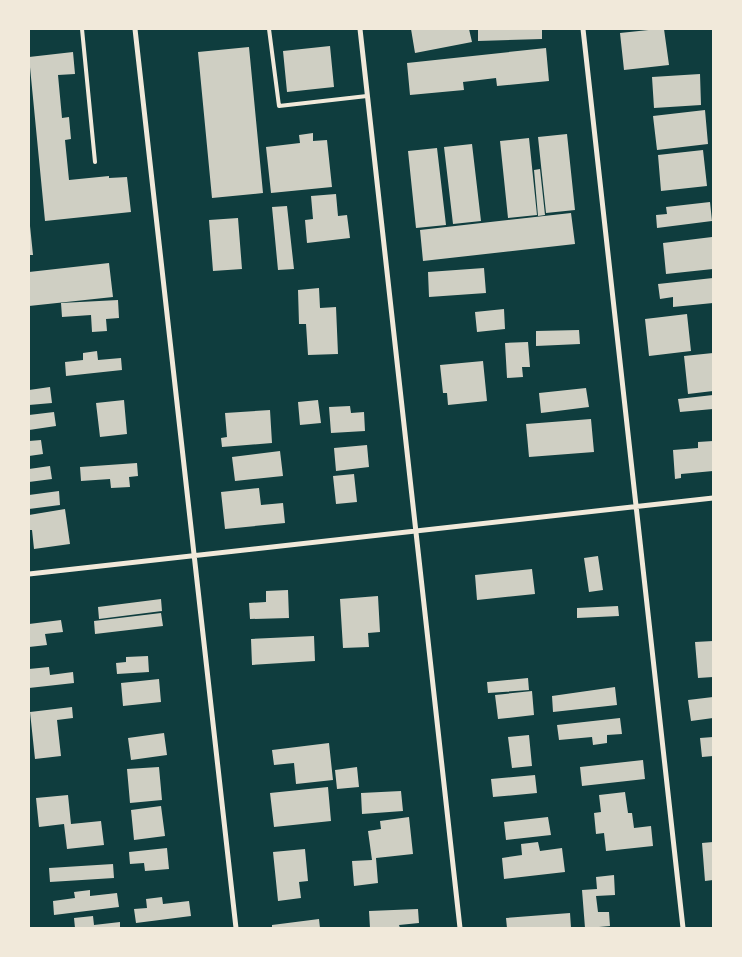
<svg xmlns="http://www.w3.org/2000/svg" width="742" height="957" font-family="'PT Sans',sans-serif">
	<rect width="100%" height="100%" fill="#0f3d3e"/>
	<!-- building -->
	<path fill="#cfcfc3" d="M 411,29 L 469,29 L 472,42 L 415,53 Z
		M 478,29 L 542,29 L 542,39 L 478,41 Z
		M 658,29 L 664,29 L 669,65 L 624,70 L 620,33 Z
		M 330,46 L 334,87 L 287,92 L 283,51 Z
		M 249,47 L 263,193 L 212,198 L 198,52 Z
		M 546,48 L 549,81 L 497,86 L 496,78 L 463,82 L 464,90 L 410,95 L 407,63 Z
		M 73,52 L 75,74 L 58,75 L 62,118 L 69,117 L 71,139 L 65,140 L 69,180 L 109,176 L 109,178 L 127,177 L 131,212 L 45,221 L 29,57 Z
		M 700,74 L 701,105 L 654,108 L 652,77 Z
		M 705,110 L 708,144 L 657,150 L 653,116 Z
		M 313,133 L 313,141 L 327,140 L 332,187 L 271,193 L 266,147 L 300,143 L 299,135 Z
		M 567,134 L 575,210 L 546,213 L 538,137 Z
		M 529,138 L 537,215 L 508,218 L 500,141 Z
		M 472,144 L 481,221 L 453,224 L 444,147 Z
		M 437,148 L 446,225 L 416,228 L 408,151 Z
		M 703,150 L 707,186 L 661,191 L 658,155 Z
		M 540,169 L 545,215 L 538,216 L 534,170 Z
		M 336,194 L 338,216 L 347,215 L 350,238 L 307,243 L 305,220 L 313,219 L 311,196 Z
		M 710,202 L 712,221 L 657,228 L 656,215 L 667,214 L 666,207 Z
		M 287,206 L 294,269 L 278,270 L 272,207 Z
		M 571,213 L 575,244 L 423,261 L 420,230 Z
		M 238,218 L 242,269 L 213,271 L 209,220 Z
		M 29,226 L 30,226 L 33,255 L 29,255 Z
		M 712,237 L 713,269 L 666,274 L 663,243 Z
		M 109,263 L 113,297 L 29,306 L 29,272 Z
		M 484,268 L 486,293 L 429,297 L 428,272 Z
		M 713,278 L 713,303 L 673,307 L 673,297 L 660,299 L 658,284 Z
		M 319,288 L 320,308 L 336,307 L 338,354 L 308,355 L 306,324 L 299,324 L 298,290 Z
		M 118,300 L 119,318 L 106,319 L 107,331 L 92,332 L 91,315 L 62,317 L 61,303 Z
		M 504,309 L 505,329 L 477,332 L 475,312 Z
		M 687,314 L 691,351 L 649,356 L 645,319 Z
		M 579,330 L 580,344 L 536,346 L 536,331 Z
		M 528,342 L 530,367 L 522,367 L 523,377 L 507,378 L 505,343 Z
		M 97,351 L 98,360 L 121,358 L 122,370 L 66,376 L 65,362 L 83,360 L 83,353 Z
		M 713,353 L 713,391 L 688,394 L 684,356 Z
		M 483,361 L 487,401 L 448,405 L 447,393 L 443,393 L 440,365 Z
		M 50,387 L 52,403 L 29,405 L 29,390 Z
		M 586,388 L 589,407 L 541,413 L 539,393 Z
		M 713,395 L 713,409 L 680,412 L 678,399 Z
		M 124,400 L 127,434 L 100,437 L 96,403 Z
		M 318,400 L 321,423 L 300,425 L 298,402 Z
		M 350,406 L 351,413 L 364,412 L 365,431 L 331,433 L 329,407 Z
		M 270,410 L 272,443 L 222,447 L 221,438 L 227,437 L 225,413 Z
		M 54,412 L 56,426 L 29,430 L 29,415 Z
		M 591,419 L 594,452 L 529,457 L 526,424 Z
		M 41,440 L 43,454 L 29,456 L 29,441 Z
		M 713,441 L 713,471 L 681,474 L 681,478 L 675,479 L 673,450 L 698,448 L 698,442 Z
		M 367,445 L 369,467 L 336,471 L 334,448 Z
		M 280,451 L 283,476 L 235,481 L 232,457 Z
		M 137,463 L 138,476 L 129,477 L 130,487 L 111,488 L 110,479 L 81,481 L 80,467 Z
		M 50,466 L 52,479 L 29,482 L 29,469 Z
		M 354,474 L 357,502 L 336,504 L 333,476 Z
		M 259,488 L 261,505 L 283,503 L 285,523 L 225,529 L 221,492 Z
		M 59,491 L 60,505 L 29,509 L 29,495 Z
		M 65,509 L 70,544 L 34,549 L 32,530 L 29,530 L 29,515 Z
		M 598,556 L 603,590 L 589,592 L 584,558 Z
		M 532,569 L 535,594 L 477,600 L 475,575 Z
		M 288,590 L 289,618 L 250,619 L 249,603 L 266,602 L 266,591 Z
		M 378,596 L 380,632 L 368,633 L 369,647 L 343,648 L 340,599 Z
		M 161,599 L 162,611 L 99,619 L 98,607 Z
		M 618,606 L 619,616 L 577,618 L 577,608 Z
		M 161,613 L 163,626 L 95,634 L 94,621 Z
		M 61,620 L 63,632 L 45,634 L 47,645 L 29,647 L 29,624 Z
		M 314,636 L 315,661 L 252,665 L 251,639 Z
		M 713,641 L 713,677 L 698,678 L 695,642 Z
		M 148,656 L 149,672 L 117,674 L 116,663 L 126,662 L 126,657 Z
		M 49,667 L 50,675 L 73,672 L 74,683 L 29,688 L 29,669 Z
		M 528,678 L 529,690 L 488,693 L 487,682 Z
		M 159,679 L 161,702 L 123,706 L 121,683 Z
		M 615,687 L 617,705 L 553,712 L 552,696 Z
		M 532,691 L 534,715 L 498,719 L 495,695 Z
		M 713,697 L 713,718 L 691,721 L 688,700 Z
		M 72,707 L 73,718 L 57,720 L 61,756 L 35,759 L 30,712 Z
		M 620,718 L 622,734 L 607,735 L 607,743 L 593,745 L 592,737 L 559,740 L 557,725 Z
		M 164,733 L 167,755 L 131,760 L 128,738 Z
		M 529,735 L 532,766 L 512,768 L 508,737 Z
		M 713,737 L 713,756 L 702,757 L 700,738 Z
		M 329,743 L 333,780 L 296,784 L 294,763 L 274,765 L 272,750 Z
		M 643,760 L 645,779 L 582,786 L 580,767 Z
		M 159,767 L 162,800 L 130,803 L 127,769 Z
		M 357,767 L 359,787 L 337,789 L 335,770 Z
		M 535,775 L 537,793 L 493,797 L 491,779 Z
		M 328,787 L 331,821 L 274,827 L 270,793 Z
		M 401,791 L 403,811 L 362,814 L 361,793 Z
		M 625,792 L 628,813 L 632,813 L 634,828 L 651,826 L 653,846 L 606,851 L 604,833 L 596,834 L 594,813 L 601,812 L 599,795 Z
		M 68,795 L 71,824 L 101,821 L 104,845 L 67,849 L 64,824 L 39,827 L 36,798 Z
		M 161,806 L 165,836 L 134,840 L 131,810 Z
		M 409,817 L 413,854 L 376,858 L 378,883 L 354,886 L 352,861 L 372,860 L 368,831 L 381,829 L 380,821 Z
		M 548,817 L 551,835 L 506,840 L 504,822 Z
		M 538,842 L 540,851 L 562,848 L 565,872 L 504,879 L 502,858 L 522,855 L 521,844 Z
		M 713,842 L 713,880 L 705,881 L 702,843 Z
		M 167,848 L 169,869 L 145,871 L 144,863 L 130,864 L 129,852 Z
		M 305,849 L 308,881 L 299,882 L 301,898 L 278,901 L 273,852 Z
		M 113,864 L 114,878 L 50,882 L 49,868 Z
		M 614,875 L 615,895 L 596,896 L 598,912 L 609,912 L 610,926 L 599,927 L 599,928 L 585,928 L 582,890 L 597,889 L 596,877 Z
		M 90,890 L 90,896 L 117,893 L 119,907 L 54,915 L 53,901 L 75,898 L 74,892 Z
		M 162,897 L 163,904 L 189,901 L 191,916 L 136,923 L 134,909 L 147,908 L 146,899 Z
		M 418,909 L 419,923 L 399,925 L 400,928 L 370,928 L 369,911 Z
		M 570,913 L 571,928 L 507,928 L 506,918 Z
		M 93,916 L 94,925 L 120,922 L 120,928 L 75,928 L 74,918 Z
		M 319,919 L 320,928 L 272,928 L 272,925 Z"/>
	<g fill="none" stroke-linecap="round" stroke-linejoin="round">
		<!-- service -->
		<path stroke="#f1e9da" stroke-width="4" d="M 82,29 L 95,162
			M 269,29 L 279,106 L 367,96"/>
		<!-- minor -->
		<path stroke="#f1e9da" stroke-width="5" d="M 135,29 L 236,928
			M 360,29 L 460,928
			M 583,29 L 683,928
			M 29,574 L 713,498"/>
	</g>
	<!-- border -->
	<rect width="742" height="957" fill="none" stroke="#f1e9da" stroke-width="60"/>
</svg>
